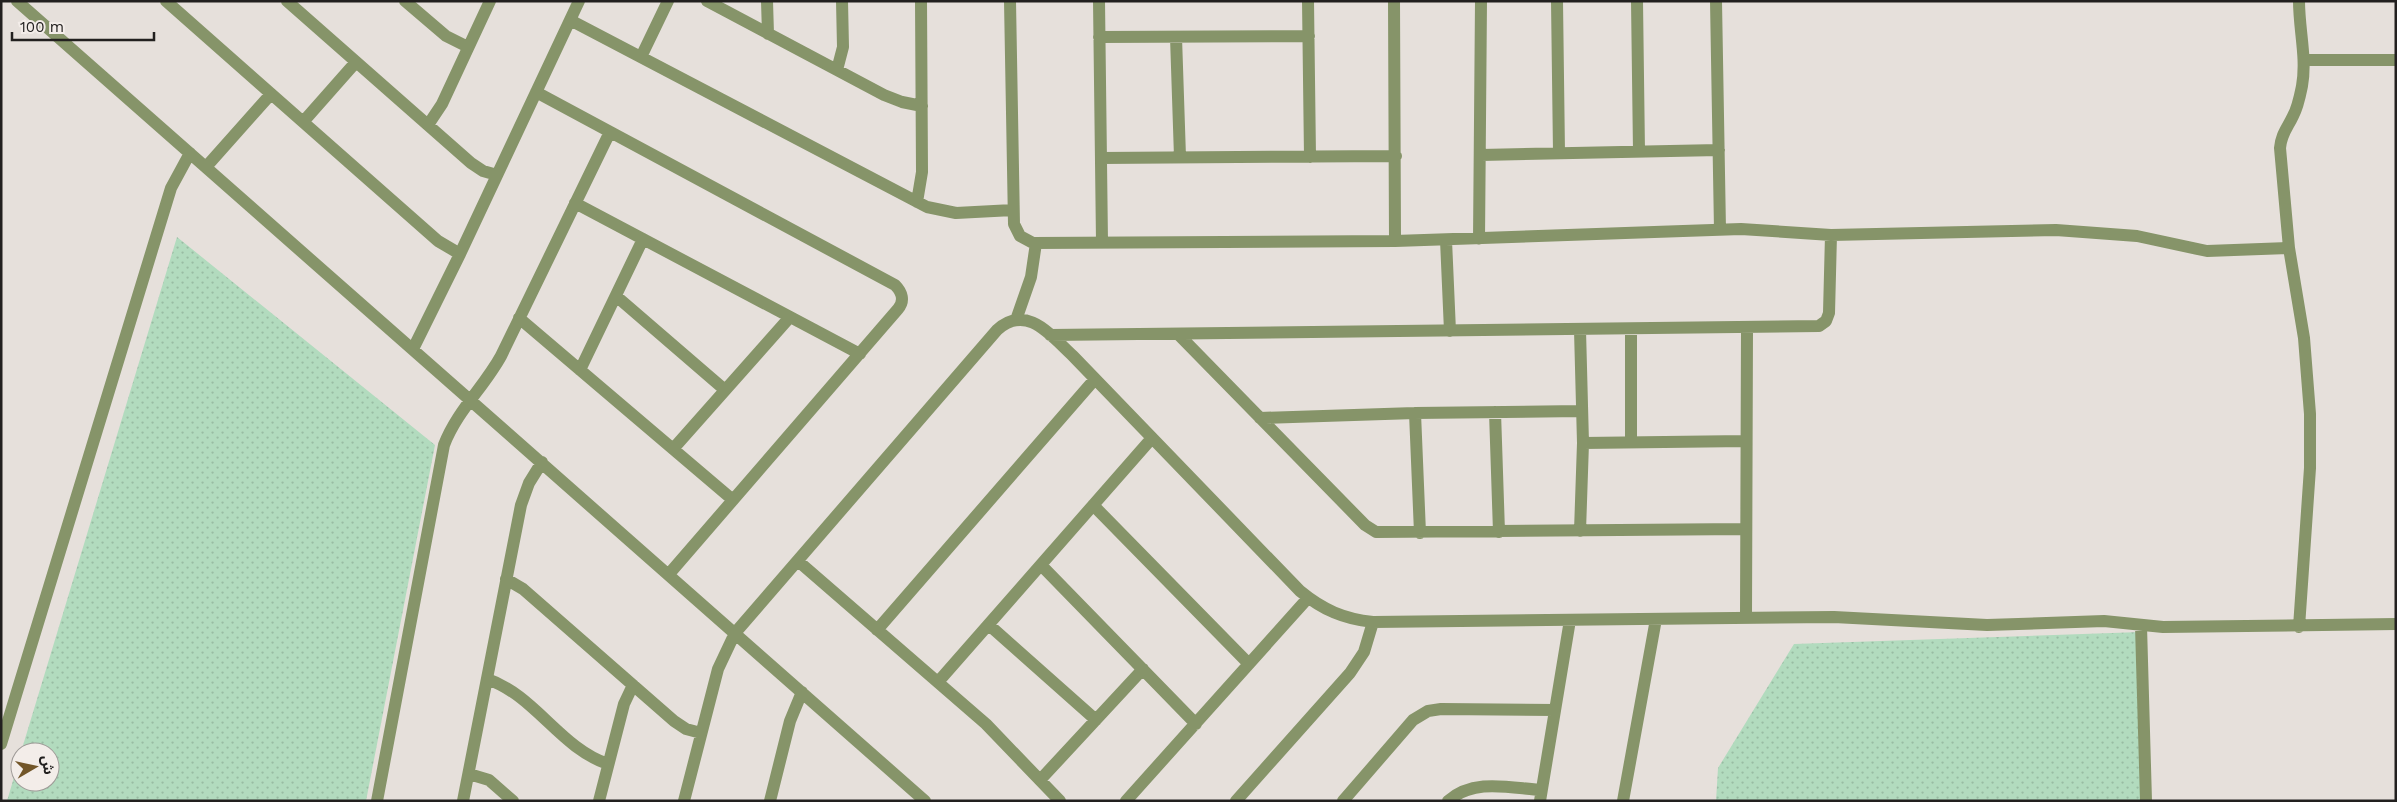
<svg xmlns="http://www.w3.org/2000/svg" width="2397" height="802" font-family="'Work Sans','Noto Sans Arabic',sans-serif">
	<defs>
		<pattern id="grass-dots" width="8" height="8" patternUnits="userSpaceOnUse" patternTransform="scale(1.25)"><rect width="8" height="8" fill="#b2dbbe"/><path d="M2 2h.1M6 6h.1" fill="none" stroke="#99bca3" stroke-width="1.8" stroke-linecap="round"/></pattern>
	</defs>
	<rect width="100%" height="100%" fill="#e6e0db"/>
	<!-- grass -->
	<path fill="url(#grass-dots)" d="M 177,237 L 435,445 L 366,801 L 7,801 L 20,757 L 20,782 L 50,782 L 50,752 L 21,752 Z
		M 2141,632 L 2142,801 L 1716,801 L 1718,768 L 1794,644 Z"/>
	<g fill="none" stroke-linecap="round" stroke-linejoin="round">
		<!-- minor -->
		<path stroke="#869469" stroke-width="12" d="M 17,1 L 925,801
			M 166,1 L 438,241 L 460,254
			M 287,1 L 471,163 L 483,171 L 497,175
			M 405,1 L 446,36 L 468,47
			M 707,1 L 884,95 L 902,102 L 922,106
			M 767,1 L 768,34
			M 1010,1 L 1014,224 L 1020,236 L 1033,243 L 1395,241 L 1741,229 L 1831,235 L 2056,230 L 2137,236 L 2207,251 L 2289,248
			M 1099,1 L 1102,242
			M 1308,1 L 1310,157
			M 1394,1 L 1395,241
			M 1557,1 L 1559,153
			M 1637,1 L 1639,152
			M 1716,1 L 1720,230
			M 2299,1 C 2299,30 2307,58 2302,86 C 2300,96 2298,107 2293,116 C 2288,127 2281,134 2280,148 L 2289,248 L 2304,338 L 2310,414 L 2310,468 L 2299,627
			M 570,20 L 927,207 L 956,213 L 1013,210
			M 1099,37 L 1309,36
			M 1176,37 L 1180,157
			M 641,57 L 668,1
			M 2305,60 L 2396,60
			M 837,70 L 843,47 L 842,1
			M 536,92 L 895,285 C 902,292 905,301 898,309 L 669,574
			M 303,122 L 356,62
			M 428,125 L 442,104 L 490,1
			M 1481,155 L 1719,150
			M 1101,158 L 1396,156
			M 206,167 L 271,94
			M 917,202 L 922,172 L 921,1
			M 575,203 L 860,354
			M 1479,239 L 1481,1
			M 1446,240 L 1450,331
			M 616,296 L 725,390
			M 519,318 L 733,500
			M 1016,320 L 1031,277 L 1036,243
			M 1631,329 L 1631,442
			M 1178,334 L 1365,525 L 1376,532 L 1746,529
			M 1050,335 L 1819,326 L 1826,321 L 1829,313 L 1831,235
			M 413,349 L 460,254 L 579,1
			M 580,370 L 643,239
			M 1495,412 L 1499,532
			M 1415,413 L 1420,533
			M 1260,418 L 1415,413 L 1581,411
			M 1583,443 L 1746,441
			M 673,449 L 790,317
			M 1093,505 L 1249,664
			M 1580,531 L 1583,443 L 1580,330
			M 798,561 L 986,724 L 1060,801
			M 1041,565 L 1196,724
			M 506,579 L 523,589 L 674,721 L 686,729 L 701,733
			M 1746,618 L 1747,328
			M 989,625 L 1096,720
			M 2141,626 L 2146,801
			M 877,630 L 1095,379
			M 487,679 C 535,695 560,748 608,764
			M 938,682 L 1152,438
			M 1,744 L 171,188 L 190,153
			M 469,774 L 489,780 L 513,801
			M 1041,779 L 1143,669
			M 377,801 L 444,445 C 457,411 484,387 501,356 L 610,132
			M 463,801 L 521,505 L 529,483 L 542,462
			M 599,801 L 624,704 L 633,685
			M 684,801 L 718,669 L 735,633 L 997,330 C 1027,303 1051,336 1073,356 L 1300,591 C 1323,610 1344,619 1373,622 L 1834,617 L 1987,625 L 2104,621 L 2163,627 L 2396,624
			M 770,801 L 790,721 L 802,692
			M 1126,801 L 1308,598
			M 1236,801 L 1350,673 L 1364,652 L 1373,622
			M 1343,801 L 1413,720 L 1428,711 L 1441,709 L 1555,710
			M 1448,801 C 1474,778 1510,788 1541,790
			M 1540,801 L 1570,620
			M 1623,801 L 1656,619"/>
	</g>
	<!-- border -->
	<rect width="2397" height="802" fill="none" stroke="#22201f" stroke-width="5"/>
	<!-- north arrow -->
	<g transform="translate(35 767) rotate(81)"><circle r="24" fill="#f3ede9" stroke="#9f9b98"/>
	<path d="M0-4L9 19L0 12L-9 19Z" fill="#725629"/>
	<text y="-8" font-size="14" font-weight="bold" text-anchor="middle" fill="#22201f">ش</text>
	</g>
	<!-- scale -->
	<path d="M12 32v8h142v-8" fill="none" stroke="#22201f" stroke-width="2.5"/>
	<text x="20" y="32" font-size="15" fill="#22201f" stroke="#f3ede9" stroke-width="4" paint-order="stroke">100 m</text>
</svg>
